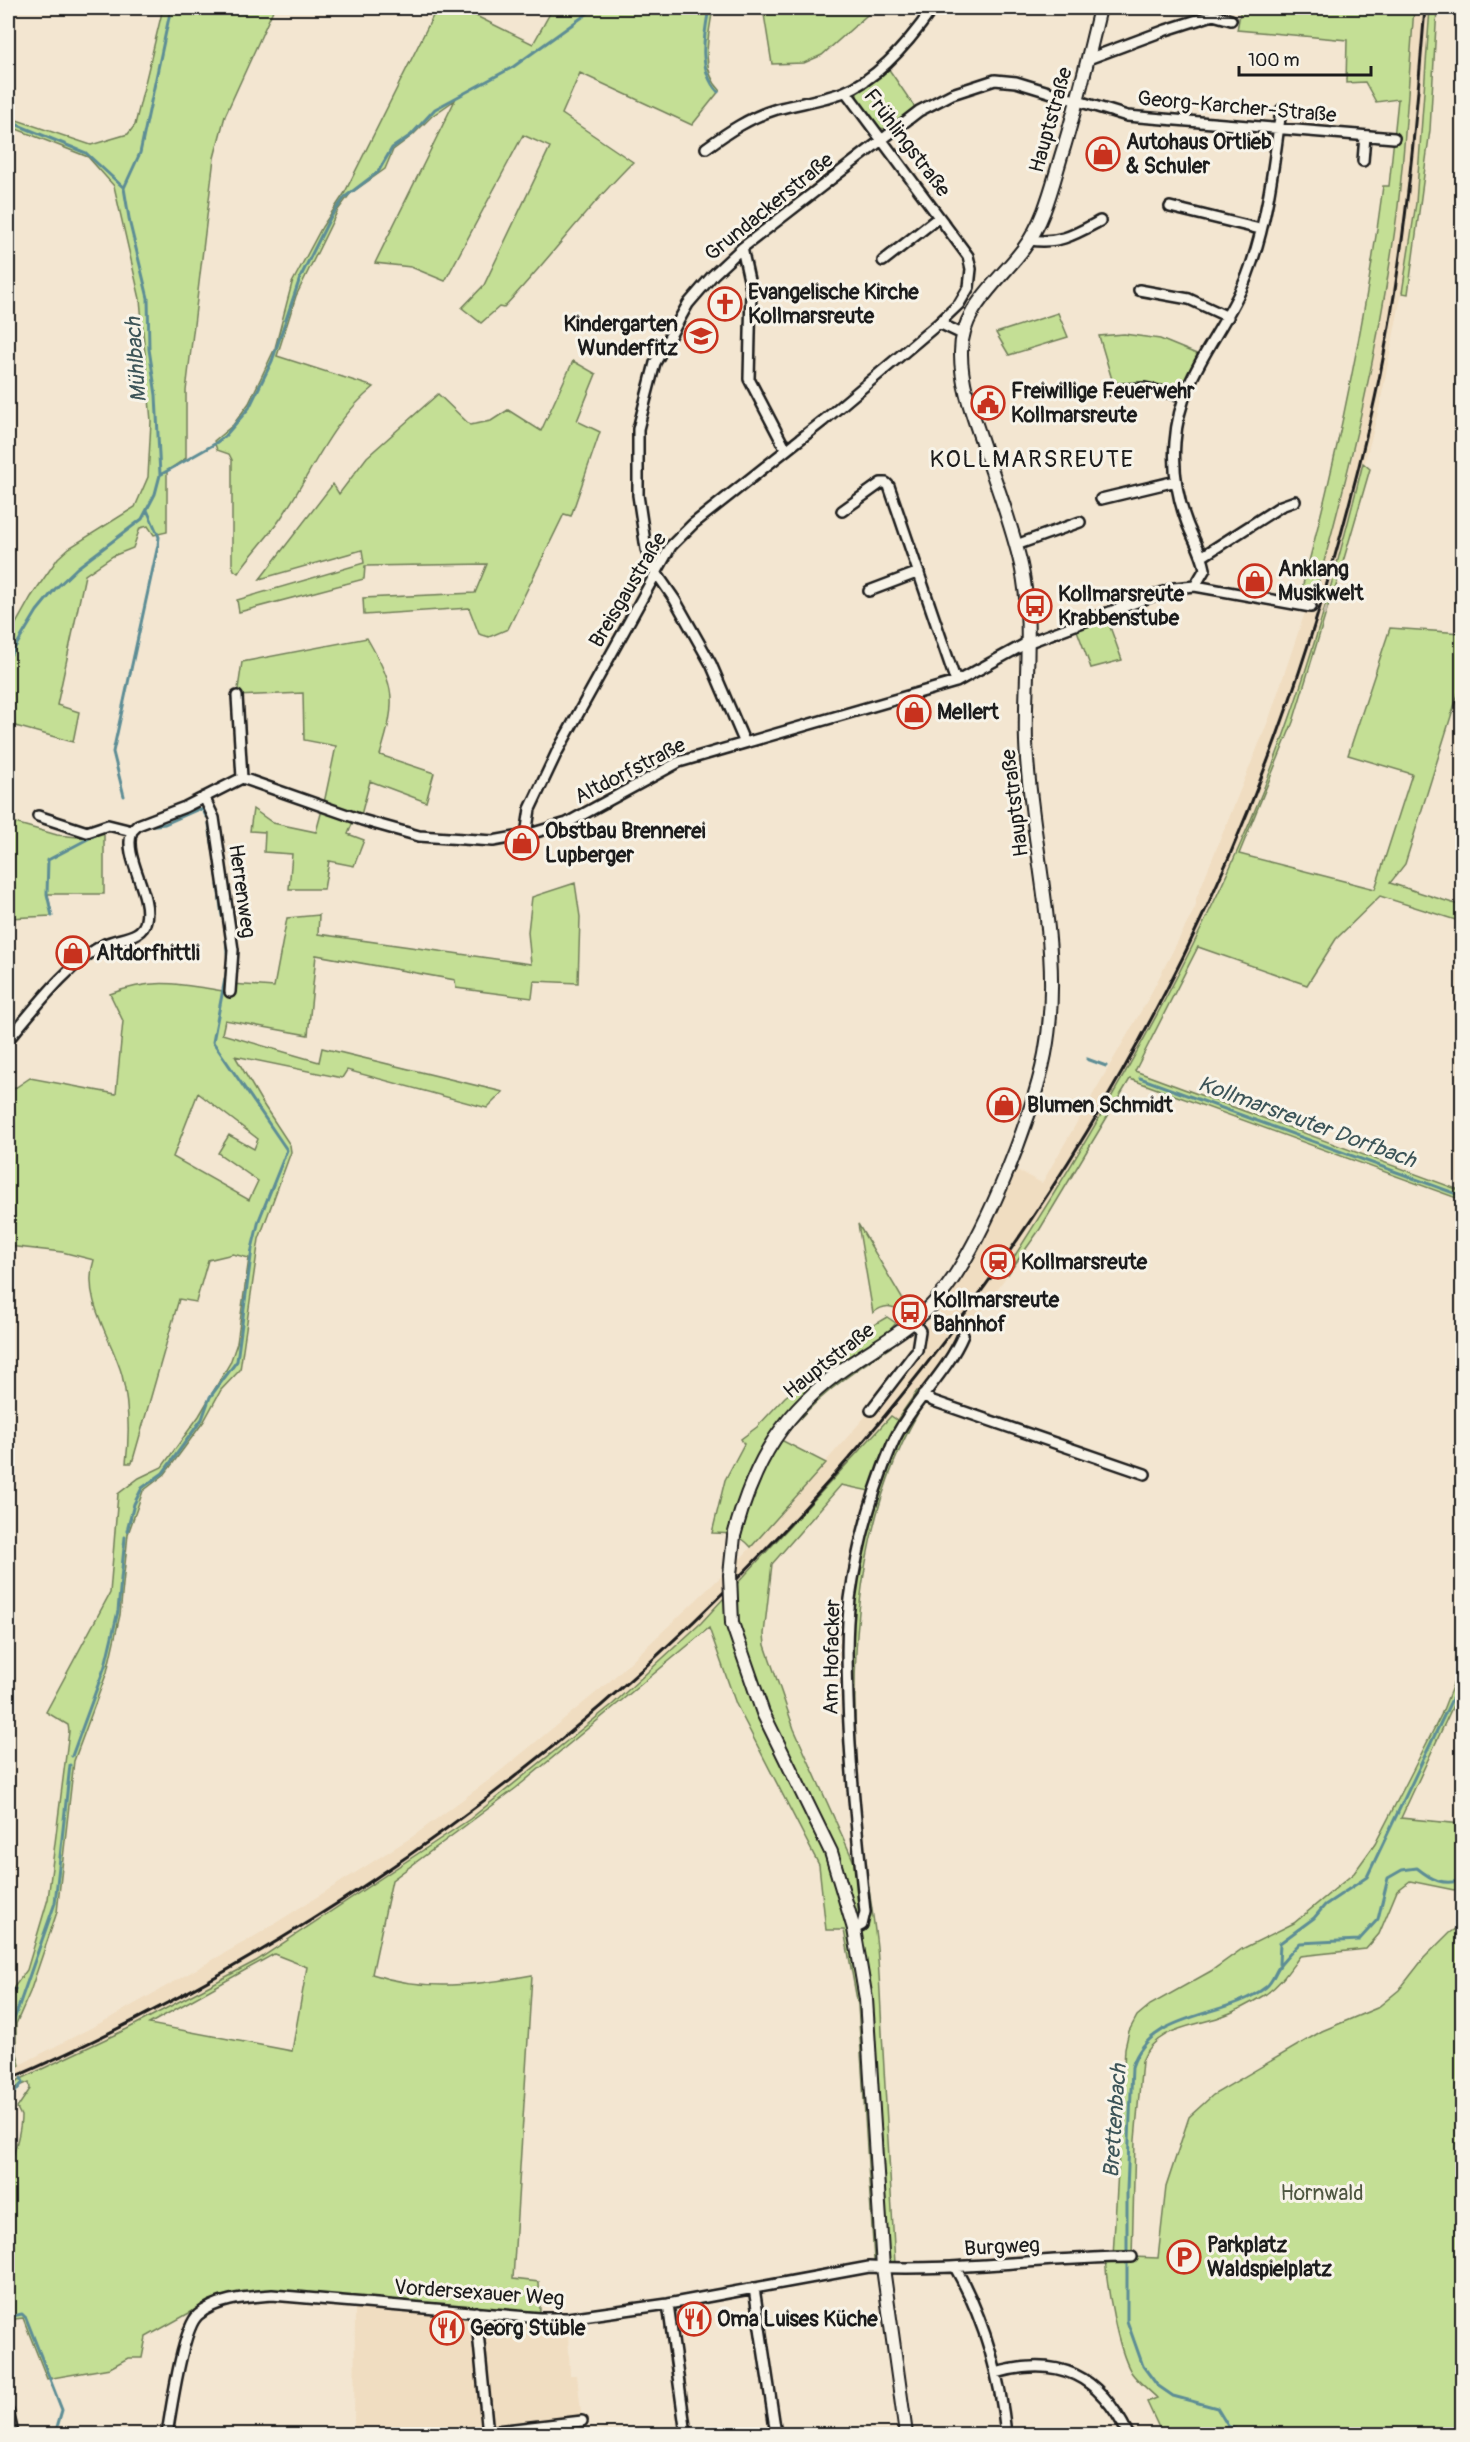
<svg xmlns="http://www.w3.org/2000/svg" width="1470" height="2442" font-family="Pangolin,sans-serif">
	<rect width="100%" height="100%" fill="#f3e6d1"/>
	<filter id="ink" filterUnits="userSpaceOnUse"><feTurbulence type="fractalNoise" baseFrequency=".0167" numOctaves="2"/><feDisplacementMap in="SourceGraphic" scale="12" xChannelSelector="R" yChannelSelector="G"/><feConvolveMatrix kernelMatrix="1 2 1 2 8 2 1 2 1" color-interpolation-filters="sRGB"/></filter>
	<g filter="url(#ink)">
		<!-- built -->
		<path fill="#f0ddc1" d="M 1414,8 L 1430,8 L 1416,203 L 1404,282 L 1379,409 L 1340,557 L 1309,661 L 1250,821 L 1187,957 L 1096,1126 L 1005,1271 L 1008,1274 L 965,1335 L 942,1359 L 946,1362 L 923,1395 L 917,1392 L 897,1421 L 890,1417 L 701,1623 L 613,1704 L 470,1819 L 256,1961 L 127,2029 L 8,2085 L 8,2071 L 108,2019 L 255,1936 L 412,1837 L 493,1777 L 609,1682 L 744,1555 L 871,1410 L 917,1350 L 920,1331 L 937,1318 L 943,1303 L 969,1267 L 1012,1168 L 1042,1183 L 1148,999 L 1196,906 L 1196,899 L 1269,719 L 1306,609 L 1312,604 L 1352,459 L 1392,247 L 1407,120 Z
			M 355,2308 L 567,2312 L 570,2375 L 577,2375 L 582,2421 L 558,2425 L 559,2434 L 354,2434 Z"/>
		<!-- green -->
		<path fill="#c4df95" stroke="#707e58" stroke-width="1.5" fill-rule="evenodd" d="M 163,8 L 274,8 L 225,116 L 214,158 L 186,391 L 186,458 L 167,471 L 167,532 L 154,535 L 148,526 L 140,528 L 133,548 L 113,556 L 85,575 L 57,705 L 79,712 L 73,742 L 8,724 L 8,638 L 31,597 L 58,558 L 69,548 L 135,507 L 148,477 L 151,421 L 140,299 L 114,186 L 88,157 L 14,128 L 8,187 L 8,117 L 91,145 L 128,134 L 135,125 Z
			M 437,8 L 460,8 L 533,44 L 553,8 L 713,8 C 709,34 699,69 720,90 L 692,125 L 580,73 L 562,114 L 633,162 C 586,208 548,261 503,308 L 499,307 L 481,323 L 462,308 L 484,285 L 550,147 L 523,135 L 445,281 L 411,267 L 375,263 L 455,100 L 432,116 L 413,135 L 393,150 L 385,169 L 350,194 L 338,210 L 296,296 L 277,356 L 374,387 C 329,424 313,471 281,518 C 268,537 251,554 238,573 L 234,570 L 232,564 L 232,460 L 229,454 L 217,450 L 214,441 L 233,425 L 249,403 L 275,348 L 292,283 L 322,227 L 344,194 Z
			M 763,8 L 875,8 L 822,55 L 804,63 L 772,64 Z
			M 1241,8 L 1414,8 C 1409,74 1406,140 1398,206 C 1381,342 1349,474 1312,605 L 1293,601 L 1295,591 L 1301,592 C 1337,458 1365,323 1383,186 L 1389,186 L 1398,99 L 1376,102 L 1365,82 L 1346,83 L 1347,40 L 1237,30 Z
			M 1430,8 L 1437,8 L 1430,130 L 1408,294 L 1402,293 L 1416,203 Z
			M 888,68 L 916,109 L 887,129 L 879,128 L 857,100 L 857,91 Z
			M 1058,313 L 1068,337 L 1009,355 L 996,333 Z
			M 1124,334 L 1160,339 L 1199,355 L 1181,391 L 1149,384 L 1113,383 L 1099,336 Z
			M 573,361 L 596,374 L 577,421 L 600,432 L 571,516 L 564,514 L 508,629 L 489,637 L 479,634 L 469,608 L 364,615 L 363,598 L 475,593 L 487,564 L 365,566 L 364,579 L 239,612 L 237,600 L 364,563 L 362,550 L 260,579 L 333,484 L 339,494 L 367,457 L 438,394 L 470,425 L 491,421 L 508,410 L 541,431 Z
			M 1363,463 L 1370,469 L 1334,593 L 1332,593 L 1293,722 L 1239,854 L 1375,889 L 1412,774 L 1348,755 L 1390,628 L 1462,633 L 1462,681 L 1405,864 L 1390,883 L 1462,906 L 1462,922 L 1380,896 L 1336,939 L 1307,985 L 1198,947 L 1135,1071 L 1462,1191 L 1462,1200 L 1130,1079 L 1040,1229 L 1008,1274 L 1005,1271 C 1098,1127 1183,979 1250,822 C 1299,706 1333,585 1363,463 Z
			M 1105,613 L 1122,660 L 1091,668 L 1075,625 Z
			M 367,638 C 396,689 397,700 380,755 L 434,773 L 426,802 L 370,781 L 361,815 L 324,803 L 336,746 L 304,740 L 303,693 L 237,696 L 242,662 Z
			M 253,809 L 273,823 L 316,832 L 322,810 L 353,822 L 348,834 L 364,840 L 354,866 L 329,861 L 324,889 L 289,889 L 292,854 L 264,852 L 265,832 L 250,831 Z
			M 8,821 L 57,835 L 88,838 L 104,830 L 104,894 L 48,894 L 52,916 L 8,918 Z
			M 575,883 L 580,917 L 578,983 L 534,981 L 532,998 L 456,988 L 455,980 L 316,955 L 308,1035 L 225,1020 L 222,1034 L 319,1062 L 322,1048 L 503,1092 L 487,1108 L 347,1070 L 342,1078 L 235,1056 L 263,1104 L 290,1145 L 291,1152 L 259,1239 L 240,1370 L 221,1390 L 204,1421 L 165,1474 L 143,1491 L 128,1534 L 120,1615 L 107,1672 L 74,1761 L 57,1912 L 30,1992 L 16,2024 L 16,2050 L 20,2065 L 8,2071 L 8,1995 L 27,1970 L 48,1899 L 69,1731 L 68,1725 L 46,1712 L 110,1593 L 118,1494 L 139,1478 L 162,1467 L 199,1416 L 230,1363 L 237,1343 L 249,1258 L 233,1254 L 208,1260 L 196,1302 L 179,1299 L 132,1463 L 126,1463 C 130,1432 129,1405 122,1375 C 112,1339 81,1298 94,1260 L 62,1252 L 8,1246 L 8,1084 L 12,1090 L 30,1078 L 116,1094 L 123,1021 L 110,994 C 155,976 184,985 229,992 L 231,984 L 274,987 L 287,918 L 319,915 L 318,934 L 531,964 L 528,932 L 532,897 ZM 198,1093 L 258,1139 L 254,1149 L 229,1135 L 218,1153 L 258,1181 L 249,1200 L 173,1157 Z
			M 858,1224 L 909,1310 L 905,1312 C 892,1306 885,1303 873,1313 Z
			M 887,1317 L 896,1323 L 884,1337 L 891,1347 C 848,1374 812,1401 781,1440 L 826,1463 L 751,1547 C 740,1534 729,1533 712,1533 L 725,1480 L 744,1444 L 741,1439 L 757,1427 L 785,1397 L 868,1333 L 875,1324 Z
			M 917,1391 L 927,1398 C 847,1524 848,1690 862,1834 C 865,1872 873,1909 877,1947 C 880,1981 881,2016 883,2051 C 887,2122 891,2193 895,2264 L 874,2260 L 858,2005 L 844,1930 L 826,1930 L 819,1865 L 736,1704 L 709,1628 L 516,1788 L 392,1880 L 372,1974 C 424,1992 478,1985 532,1975 L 513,2279 L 539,2282 L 540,2312 L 231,2296 L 209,2302 L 146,2337 L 142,2358 L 128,2358 L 110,2368 L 47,2379 L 23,2318 L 8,2320 L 8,2162 L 11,2162 C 16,2147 21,2131 21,2116 L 17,2108 L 30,2089 L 29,2082 L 8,2091 L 8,2085 L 127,2029 L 256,1961 L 470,1819 L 613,1704 L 701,1623 L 891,1416 L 897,1420 ZM 841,1485 L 870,1491 L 851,1560 L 843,1629 L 842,1694 L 854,1862 L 794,1729 L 765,1645 L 764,1634 L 772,1564 ZM 274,1954 L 307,1967 L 292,2051 L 149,2024 Z
			M 1462,1661 L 1462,1686 L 1401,1818 L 1462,1824 L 1462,1887 L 1454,1890 L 1410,1881 L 1397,1891 L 1379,1934 L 1366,1949 L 1300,1956 C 1290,1969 1281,1984 1266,1994 C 1253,2002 1235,2012 1220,2017 C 1191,2027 1155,2028 1142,2061 L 1135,2140 L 1132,2257 L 1158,2258 L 1166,2187 L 1189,2117 L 1213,2095 L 1322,2031 L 1377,2008 L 1399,1990 L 1424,1958 L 1449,1933 L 1462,1924 L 1462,2434 L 1162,2434 L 1147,2402 L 1157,2398 C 1149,2390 1137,2381 1131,2372 C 1117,2347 1107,2287 1105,2258 L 1113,2257 L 1125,2048 L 1129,2031 L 1137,2016 L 1150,2005 L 1211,1971 L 1242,1949 L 1294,1923 L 1354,1873 L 1375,1844 L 1410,1776 L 1441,1715 Z"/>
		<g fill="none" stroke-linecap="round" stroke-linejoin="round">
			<!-- stream -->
			<path stroke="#5d8d95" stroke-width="3" d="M 709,8 C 704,36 697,69 718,92
				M 8,121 L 86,153 L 124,188
				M 160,475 L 213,445 L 225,436 L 249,408 L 272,361 L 300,278 L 330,218 L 345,197 L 378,172 L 392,148 L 411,135 L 435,109 L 513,67 L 595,8
				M 8,659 L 37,611 L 55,589 L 77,568 L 142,519 L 155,494 L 160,475 L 156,395 L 149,349 L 148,298 L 130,224 L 124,188 L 140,153 L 171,8
				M 124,796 L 113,752 L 158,545 L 159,537 L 147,510
				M 209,824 L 212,843
				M 147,826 L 165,824 L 199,809 L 203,810 L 206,816
				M 215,858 L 217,876
				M 218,885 L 222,916
				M 52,916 L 47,894 L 48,860 L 103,831
				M 1087,1059 L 1106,1066
				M 1140,1078 L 1462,1196
				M 127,1531 L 134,1504 L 142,1488 L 163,1473 L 202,1419 L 210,1397 L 237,1361 L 252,1249 L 259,1220 L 287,1150 L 213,1042 L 228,963 L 226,939
				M 72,1756 L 105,1666 L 118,1611 L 125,1537
				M 1279,1964 L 1280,1943 L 1314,1918 L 1325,1905 L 1367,1877 L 1462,1678
				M 8,1997 L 15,1989
				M 16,2067 L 10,2051 L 9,2034 L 55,1903 L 70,1765
				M 8,2101 L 23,2082 L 21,2078
				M 8,2317 L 22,2314 L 26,2318 L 62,2410 L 55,2434
				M 1246,2434 L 1228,2426 L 1217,2408 L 1173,2396 L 1157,2385 L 1143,2366 L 1127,2321 L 1127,2190 L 1132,2067 C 1150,2010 1225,2019 1266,1987 C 1273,1982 1275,1971 1281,1964 C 1287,1957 1293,1950 1300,1943 L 1359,1940 L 1378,1919 L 1388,1878 L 1402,1870 L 1417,1868 C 1432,1880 1443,1886 1462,1880"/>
			<!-- minor-tunnel -->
			<path stroke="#c8bead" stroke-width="9" stroke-dasharray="9 4.5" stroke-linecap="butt" d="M 1311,607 L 1327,611"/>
			<!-- minor casing -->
			<g stroke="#1c1c1c" stroke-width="14">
				<path id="minor" d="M 1088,59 L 1166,30 L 1213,15 L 1231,20
					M 706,148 C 728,132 750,117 777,109 C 799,103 823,100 844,92 C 880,78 912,38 933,8
					M 1363,161 L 1365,136
					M 1170,207 L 1260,229
					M 1030,240 C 1060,244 1074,235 1100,221
					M 742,248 L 751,289 L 749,379 L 786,450
					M 883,261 L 939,217
					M 1139,290 L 1189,299 L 1228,317
					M 939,323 L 962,334
					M 1109,390 L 1145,388 L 1183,396
					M 1101,499 L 1176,481
					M 842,511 L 881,483 L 886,483 L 889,486 L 956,682
					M 1016,545 L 1080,522
					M 1203,556 L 1281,506 L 1295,501
					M 1195,586 L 1205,569 C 1202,552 1193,539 1187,523 C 1177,497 1173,469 1175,442 C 1180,373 1223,336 1247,276 C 1267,225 1274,164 1281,110
					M 869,591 L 919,572
					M 237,696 L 242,778
					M 744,741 L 711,664 L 675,600 L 655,571 L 646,549 L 638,495 L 638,429 L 655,363 L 688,304 L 713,275 L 742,248 L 919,111 L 952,94 L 995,80 L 1016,82 L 1127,116 L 1394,138
					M 204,797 L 214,818 L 233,950 L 230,992
					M 38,816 L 87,832 L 108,825 L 132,831
					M 526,835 L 530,809 L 557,752 L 671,546 L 693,524 L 823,421 L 939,323 L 959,304 L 969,287 L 971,269 L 968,256 L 846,92
					M 8,1040 C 35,1008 68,963 105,944 C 119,937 143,939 146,920 C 152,893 122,856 132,831 L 138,825 L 185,807 L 242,778 L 362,820 L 419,836 L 493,841 L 526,835 L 567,823 L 679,762 L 956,682 L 1027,643 L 1174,588 L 1195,586 L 1311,607
					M 923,1395 L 933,1401 L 1145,1474
					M 871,1410 L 917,1350 L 920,1331 L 914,1322
					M 854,1929 L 862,1925 L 865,1912 C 858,1841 850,1770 848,1699 C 847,1666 846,1632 850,1599 C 857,1547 872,1493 892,1445 C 909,1405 946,1375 963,1335
					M 955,2267 C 984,2319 1000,2375 1006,2434
					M 754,2288 L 776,2434
					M 668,2304 L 686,2434
					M 476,2312 L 488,2434
					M 996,2373 C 1059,2355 1099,2375 1128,2434
					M 8,2411 L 13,2434
					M 167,2434 C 171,2411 182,2329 198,2315 C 217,2298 248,2297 272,2295 L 540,2318 L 568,2318 L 668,2304 L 869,2267 C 957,2272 1044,2257 1132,2257
					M 471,2434 L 582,2421"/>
			</g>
			<!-- secondary casing -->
			<g stroke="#1c1c1c" stroke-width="16">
				<path id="secondary" d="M 734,1536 C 754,1460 784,1410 849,1365 C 877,1346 907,1330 931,1306 C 977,1260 1033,1118 1045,1054 C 1065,949 1030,846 1026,742 C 1024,684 1034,623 1021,565 C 1011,521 994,479 980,436 C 971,410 961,383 961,354 C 960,309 999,282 1024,248 C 1046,219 1053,181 1064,147 C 1078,100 1089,55 1100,8
					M 732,1623 L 763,1713 L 831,1852 L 854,1929 L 866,1999 L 883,2268 L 906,2434"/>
			</g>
			<!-- minor -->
			<use href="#minor" stroke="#f7f3e8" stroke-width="9"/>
			<!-- secondary -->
			<use href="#secondary" stroke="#f7f3e8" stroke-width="12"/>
			<!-- rail -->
			<path stroke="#1c1c1c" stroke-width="3" d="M 8,2080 C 516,1859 939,1451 1184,955 C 1268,784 1328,601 1371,416 C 1402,282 1414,144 1425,8"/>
			<!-- secondary-bridge casing -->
			<g stroke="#1c1c1c" stroke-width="16" stroke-linecap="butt">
				<path id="secondary-bridge" d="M 732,1623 L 730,1575 L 734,1536"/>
			</g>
			<!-- secondary-bridge -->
			<use href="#secondary-bridge" stroke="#f7f3e8" stroke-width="12"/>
		</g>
	</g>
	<!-- icons -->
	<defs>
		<g id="shop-ring" transform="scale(1.725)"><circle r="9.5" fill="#f7f3e8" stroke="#c8321e" stroke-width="1.5"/><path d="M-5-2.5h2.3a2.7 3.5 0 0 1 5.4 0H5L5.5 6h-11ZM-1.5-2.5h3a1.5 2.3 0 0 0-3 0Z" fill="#c8321e"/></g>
		<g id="church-ring" transform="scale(1.725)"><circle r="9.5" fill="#f7f3e8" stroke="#c8321e" stroke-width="1.5"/><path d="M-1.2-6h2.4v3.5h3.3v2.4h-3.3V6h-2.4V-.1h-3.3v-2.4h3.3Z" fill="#c8321e"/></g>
		<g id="school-ring" transform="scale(1.725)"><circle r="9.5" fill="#f7f3e8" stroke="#c8321e" stroke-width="1.5"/><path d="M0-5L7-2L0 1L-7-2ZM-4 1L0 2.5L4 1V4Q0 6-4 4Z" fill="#c8321e"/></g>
		<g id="civic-ring" transform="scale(1.725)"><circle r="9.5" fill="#f7f3e8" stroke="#c8321e" stroke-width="1.5"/><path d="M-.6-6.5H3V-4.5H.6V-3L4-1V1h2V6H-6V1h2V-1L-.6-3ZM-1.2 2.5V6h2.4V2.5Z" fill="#c8321e"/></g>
		<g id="bus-ring" transform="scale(1.725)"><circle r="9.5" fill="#f7f3e8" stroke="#c8321e" stroke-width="1.5"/><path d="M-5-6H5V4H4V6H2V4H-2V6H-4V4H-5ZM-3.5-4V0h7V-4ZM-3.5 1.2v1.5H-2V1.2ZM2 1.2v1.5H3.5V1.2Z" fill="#c8321e"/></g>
		<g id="station-ring" transform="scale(1.725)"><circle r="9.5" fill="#f7f3e8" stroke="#c8321e" stroke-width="1.5"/><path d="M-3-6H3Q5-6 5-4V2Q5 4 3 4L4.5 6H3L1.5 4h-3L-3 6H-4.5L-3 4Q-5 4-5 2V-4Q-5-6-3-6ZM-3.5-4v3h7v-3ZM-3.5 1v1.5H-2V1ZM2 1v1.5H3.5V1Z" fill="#c8321e"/></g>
		<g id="parking-ring" transform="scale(1.725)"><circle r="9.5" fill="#f7f3e8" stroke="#c8321e" stroke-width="1.5"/><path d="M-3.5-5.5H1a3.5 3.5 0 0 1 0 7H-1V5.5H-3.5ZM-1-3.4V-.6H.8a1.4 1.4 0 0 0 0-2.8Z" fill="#c8321e"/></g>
		<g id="restaurant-ring" transform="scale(1.725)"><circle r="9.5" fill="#f7f3e8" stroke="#c8321e" stroke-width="1.5"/><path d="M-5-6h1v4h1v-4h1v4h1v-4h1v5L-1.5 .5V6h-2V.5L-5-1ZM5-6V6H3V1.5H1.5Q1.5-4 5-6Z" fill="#c8321e"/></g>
	</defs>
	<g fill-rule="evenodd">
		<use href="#shop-ring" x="1103" y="154"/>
		<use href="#church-ring" x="725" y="304"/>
		<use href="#school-ring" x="701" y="336"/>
		<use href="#civic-ring" x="988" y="403"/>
		<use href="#shop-ring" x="1255" y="581"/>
		<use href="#bus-ring" x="1035" y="606"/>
		<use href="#shop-ring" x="914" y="712"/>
		<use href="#shop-ring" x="522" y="843"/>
		<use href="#shop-ring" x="73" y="953"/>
		<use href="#shop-ring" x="1004" y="1105"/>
		<use href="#station-ring" x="998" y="1262"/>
		<use href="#bus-ring" x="910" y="1312"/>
		<use href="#parking-ring" x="1184" y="2257"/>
		<use href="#restaurant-ring" x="694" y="2319"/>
		<use href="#restaurant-ring" x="447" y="2328"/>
	</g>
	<g text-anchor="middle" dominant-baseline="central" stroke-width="6" stroke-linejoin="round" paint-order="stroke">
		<!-- street labels -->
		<g font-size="21" fill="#1c1c1c" stroke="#f7f3e8">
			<text transform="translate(1237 107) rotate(5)">Georg-Karcher-Straße</text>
			<text transform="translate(1051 120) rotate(-74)">Hauptstraße</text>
			<text transform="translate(907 143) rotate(53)">Frühlingstraße</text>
			<text transform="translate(769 207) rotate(-39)">Grundackerstraße</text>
			<text transform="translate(628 590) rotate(-59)">Breisgaustraße</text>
			<text transform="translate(630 771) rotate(-27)">Altdorfstraße</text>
			<text transform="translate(1015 803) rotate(-97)">Hauptstraße</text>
			<text transform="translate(242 891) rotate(82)">Herrenweg</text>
			<text transform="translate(829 1361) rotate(-38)">Hauptstraße</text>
			<text transform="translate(832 1657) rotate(-89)">Am Hofacker</text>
			<text transform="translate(1002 2247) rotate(-3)">Burgweg</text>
			<text transform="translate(479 2293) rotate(4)">Vordersexauer Weg</text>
		</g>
		<!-- poi labels -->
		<g font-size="21" font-weight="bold" fill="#1c1c1c" stroke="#f7f3e8" text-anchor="start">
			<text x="1126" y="142">Autohaus Ortlieb<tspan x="1126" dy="24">&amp; Schuler</tspan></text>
			<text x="748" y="292">Evangelische Kirche<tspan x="748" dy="24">Kollmarsreute</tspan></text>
			<text x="678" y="324" text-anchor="end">Kindergarten<tspan x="678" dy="24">Wunderfitz</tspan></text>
			<text x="1011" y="391">Freiwillige Feuerwehr<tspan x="1011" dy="24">Kollmarsreute</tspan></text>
			<text x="1278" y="569">Anklang<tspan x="1278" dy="24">Musikwelt</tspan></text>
			<text x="1058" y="594">Kollmarsreute<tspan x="1058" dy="24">Krabbenstube</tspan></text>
			<text x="937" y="712">Mellert</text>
			<text x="545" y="831">Obstbau Brennerei<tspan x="545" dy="24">Lupberger</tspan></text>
			<text x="96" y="953">Altdorfhittli</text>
			<text x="1027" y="1105">Blumen Schmidt</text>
			<text x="1021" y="1262">Kollmarsreute</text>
			<text x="933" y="1300">Kollmarsreute<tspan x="933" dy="24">Bahnhof</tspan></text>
			<text x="1207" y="2245">Parkplatz<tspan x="1207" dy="24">Waldspielplatz</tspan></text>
			<text x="717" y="2319">Oma Luises Küche</text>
			<text x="470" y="2328">Georg Stüble</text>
		</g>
		<!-- park labels -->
		<g font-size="21" fill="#4e5640" stroke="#f7f3e8">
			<text x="1322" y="2193">Hornwald</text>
		</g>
		<!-- water labels -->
		<g font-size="22" font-style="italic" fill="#3c5458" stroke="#f7f3e8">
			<text transform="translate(136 360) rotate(-94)">Mühlbach</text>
			<text transform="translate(1307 1122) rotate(20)">Kollmarsreuter Dorfbach</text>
			<text transform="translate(1115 2121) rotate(-86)">Brettenbach</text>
		</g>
		<!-- quarter labels -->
		<g font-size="24" letter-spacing="1.5" fill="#1c1c1c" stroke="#f7f3e8">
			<text x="1032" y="459">KOLLMARSREUTE</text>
		</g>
	</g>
	<!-- margin -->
	<rect width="1470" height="2442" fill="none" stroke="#f7f3e8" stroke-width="30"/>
	<rect x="15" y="15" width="1440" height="2412" fill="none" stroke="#1c1c1c" stroke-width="2" filter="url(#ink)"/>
	<!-- scale -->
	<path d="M1239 66v9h132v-9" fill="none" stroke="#1c1c1c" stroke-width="3"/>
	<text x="1248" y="66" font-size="18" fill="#1c1c1c" stroke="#f7f3e8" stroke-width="4.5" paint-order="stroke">100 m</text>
</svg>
